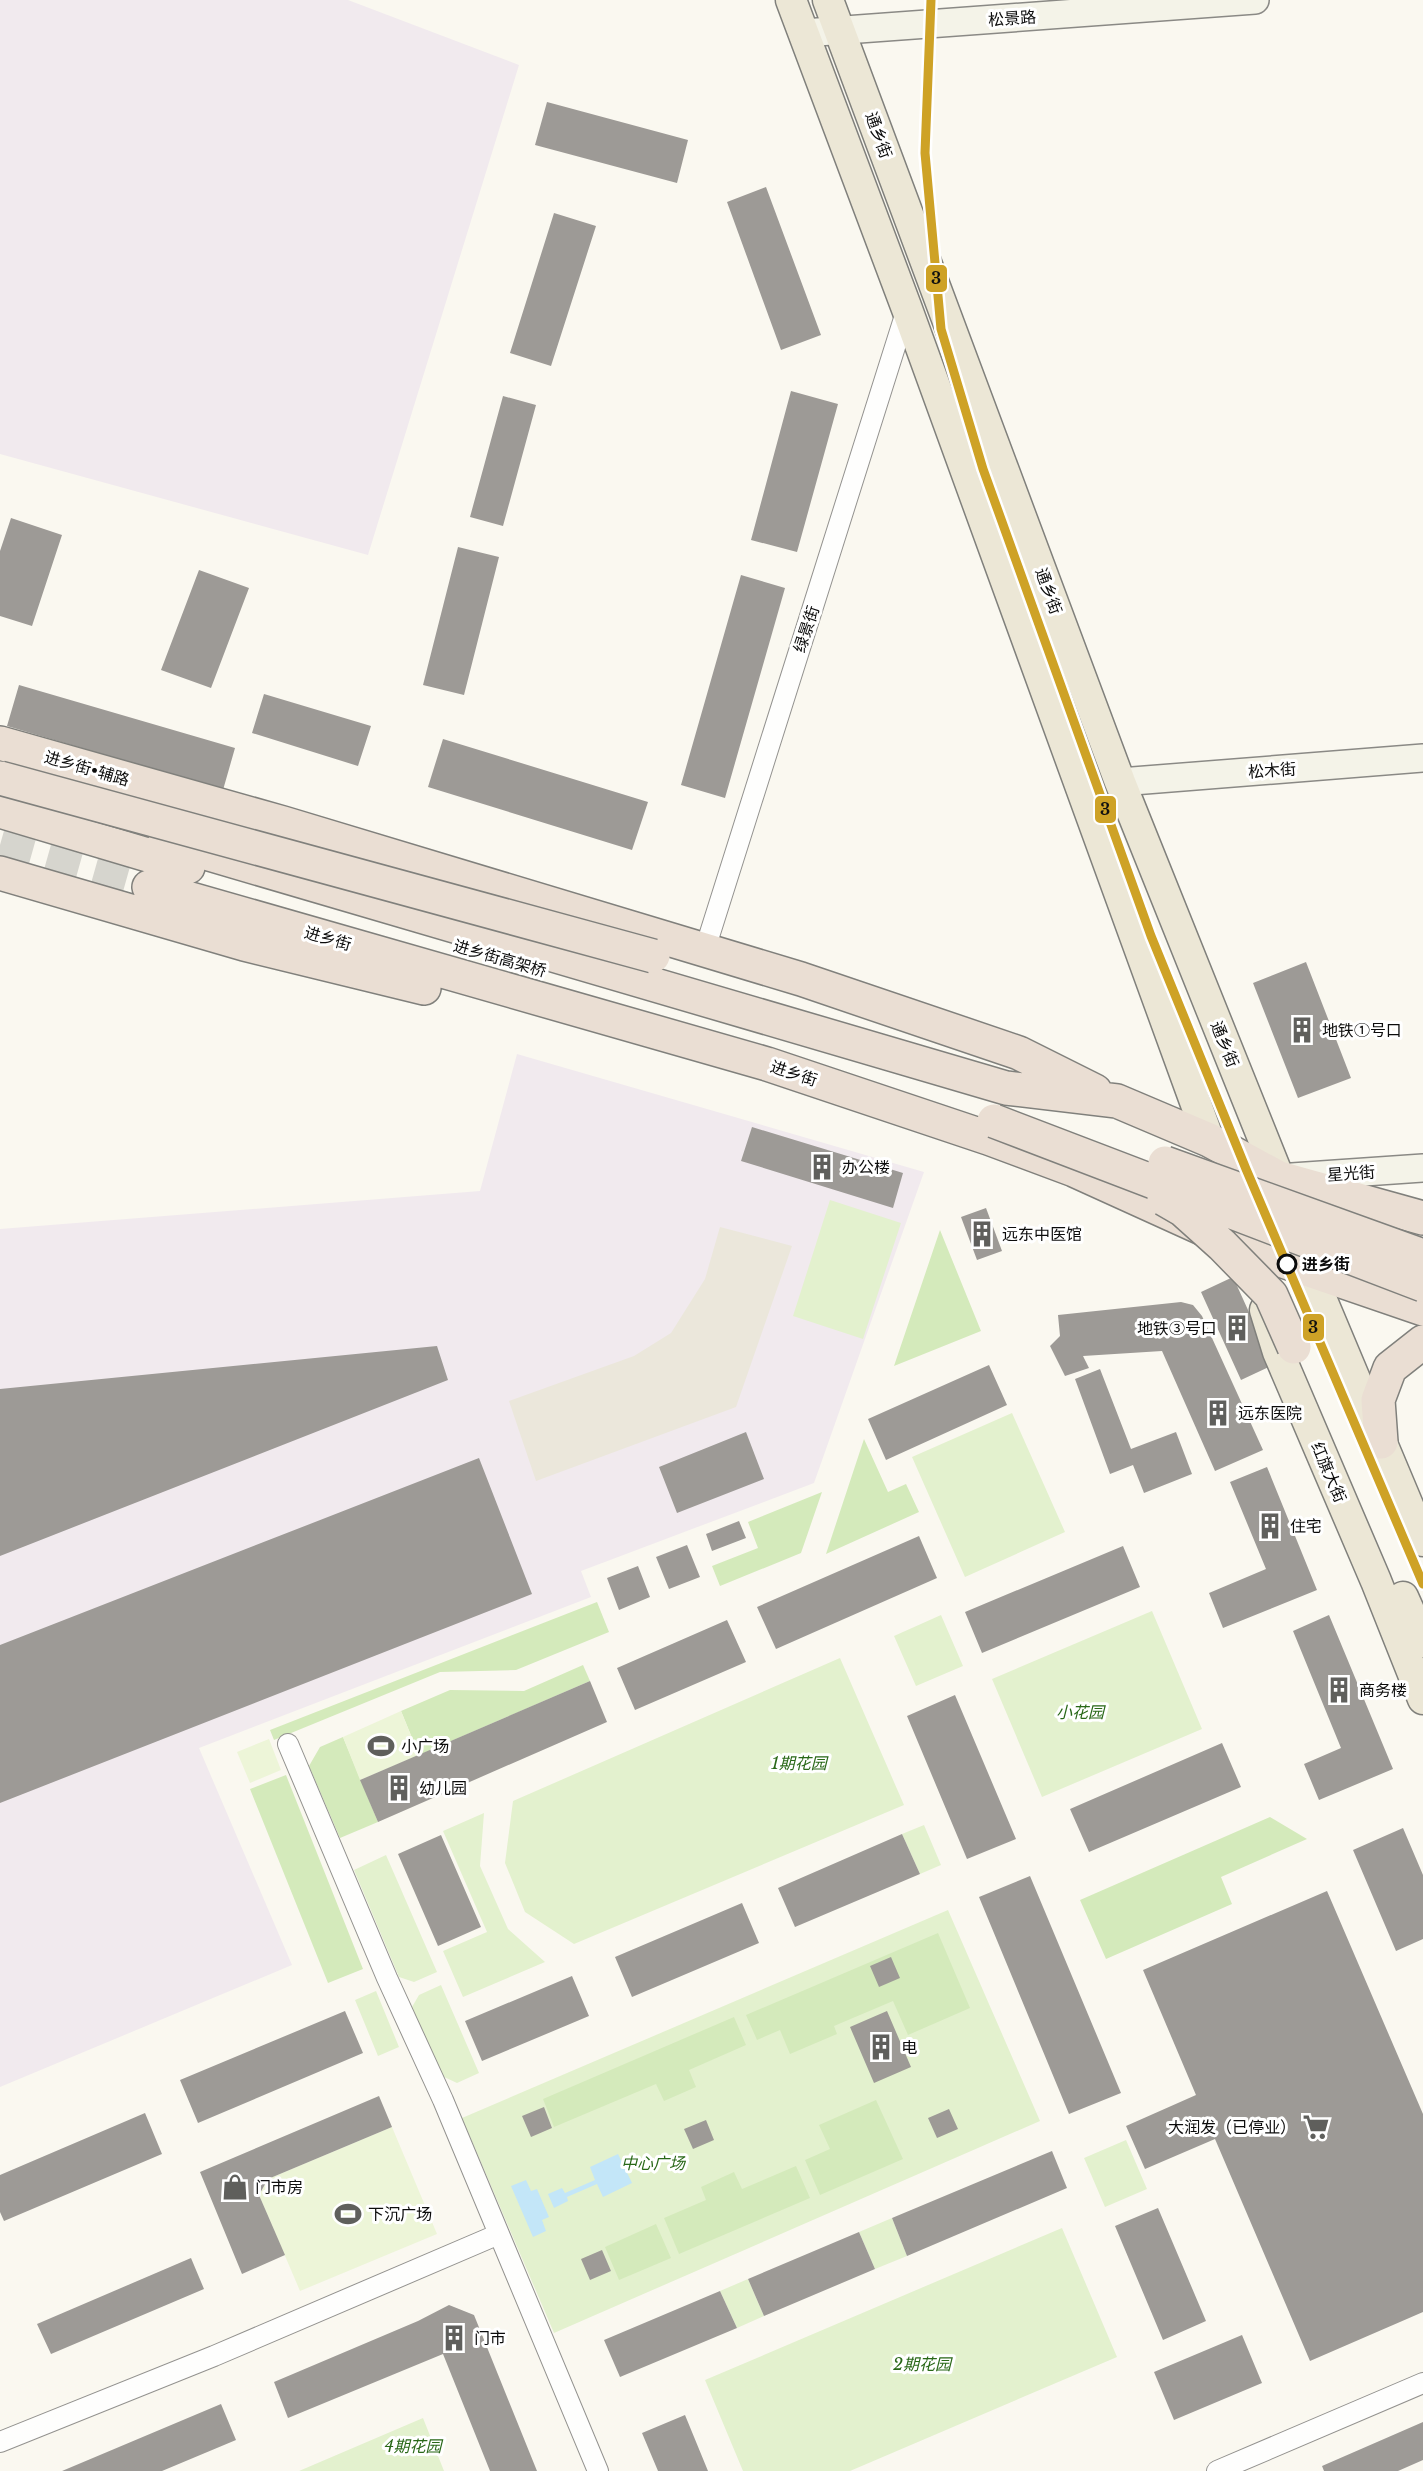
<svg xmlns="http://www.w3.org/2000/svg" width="1423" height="2471" font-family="'Libre Baskerville','Noto Sans SC',serif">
	<rect width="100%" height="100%" fill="#faf8f0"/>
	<!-- industrial -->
	<path fill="#f1eaee" d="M 0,0 L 348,0 L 519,65 L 368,555 L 0,454 Z
		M 517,1054 L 924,1172 L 814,1483 L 581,1571 L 591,1597 L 199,1748 L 292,1965 L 0,2087 L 0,1229 L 480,1191 Z"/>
	<!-- green -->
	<path fill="#e3f1ce" d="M 830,1200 L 901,1223 L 863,1339 L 793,1316 Z
		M 1012,1413 L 1065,1532 L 965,1577 L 912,1457 Z
		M 1152,1611 L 1202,1729 L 1042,1797 L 992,1679 Z
		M 941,1615 L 963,1666 L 916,1686 L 894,1636 Z
		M 840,1658 L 904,1805 L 574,1944 L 525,1912 L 505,1863 L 513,1801 Z
		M 484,1813 L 480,1866 L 508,1929 L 545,1962 L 463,1997 L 443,1951 L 487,1932 L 443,1831 Z
		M 924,1825 L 941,1865 L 920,1874 L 902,1834 Z
		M 386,1855 L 437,1972 L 414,1982 L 399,1977 L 354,1870 Z
		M 948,1910 L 1040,2121 L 554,2333 L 462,2118 Z
		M 441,1985 L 479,2073 L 457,2083 L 442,2076 L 412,2007 L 419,1995 Z
		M 376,1991 L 399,2047 L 378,2056 L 355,2000 Z
		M 1126,2140 L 1147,2189 L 1105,2207 L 1084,2158 Z
		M 892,2218 L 907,2256 L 875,2269 L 859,2232 Z
		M 1062,2228 L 1117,2357 L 850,2471 L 743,2471 L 705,2380 Z
		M 748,2279 L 764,2316 L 737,2328 L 720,2291 Z
		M 423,2418 L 444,2471 L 299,2471 Z"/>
	<!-- forest -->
	<path fill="#d4eabb" d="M 940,1230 L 981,1331 L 894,1366 Z
		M 864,1439 L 888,1492 L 906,1484 L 919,1512 L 826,1554 Z
		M 822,1492 L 801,1553 L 720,1586 L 712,1566 L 758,1548 L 748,1522 Z
		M 597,1602 L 609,1632 L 516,1670 L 440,1672 L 274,1740 L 270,1730 Z
		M 583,1665 L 590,1681 L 419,1755 L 401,1711 L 450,1690 L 524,1691 Z
		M 343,1737 L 378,1822 L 340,1838 L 309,1766 L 320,1747 Z
		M 286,1775 L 363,1969 L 328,1983 L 250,1789 Z
		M 1270,1817 L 1307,1839 L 1221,1877 L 1232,1904 L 1106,1959 L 1080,1900 Z
		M 938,1933 L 970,2008 L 908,2035 L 893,2001 L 834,2026 L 837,2034 L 790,2054 L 780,2030 L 757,2040 L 746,2015 Z
		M 734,2017 L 746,2045 L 689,2070 L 696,2087 L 664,2101 L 656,2084 L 554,2127 L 543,2099 Z
		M 876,2100 L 903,2159 L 820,2195 L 805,2160 L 830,2149 L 819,2125 Z
		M 796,2166 L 810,2198 L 679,2254 L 664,2218 L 706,2200 L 701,2187 L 734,2172 L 742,2189 Z
		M 656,2224 L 671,2258 L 619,2280 L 605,2247 Z"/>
	<!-- pitch -->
	<path fill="#edf5d8" d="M 401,1711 L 419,1755 L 360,1780 L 343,1737 Z
		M 269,1739 L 281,1770 L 250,1783 L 237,1752 Z
		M 392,2127 L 437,2234 L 300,2291 L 259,2195 L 268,2179 Z"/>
	<!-- plaza -->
	<path fill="#ebe7db" d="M 720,1227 L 792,1246 L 736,1407 L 536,1481 L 509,1401 L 634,1356 L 671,1333 L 705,1279 Z"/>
	<!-- water -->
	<path fill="#c3e6f8" d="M 618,2154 L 632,2183 L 603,2197 L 597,2184 L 567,2197 L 568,2201 L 554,2208 L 548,2194 L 562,2188 L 565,2193 L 595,2180 L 590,2167 Z
		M 526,2180 L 531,2191 L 537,2189 L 549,2217 L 542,2220 L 546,2231 L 533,2237 L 511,2186 Z"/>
	<!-- building -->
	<path fill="#9d9a96" d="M 547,102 L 688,140 L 677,183 L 535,145 Z
		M 766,187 L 821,335 L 781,350 L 727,202 Z
		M 554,213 L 596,226 L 551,366 L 510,353 Z
		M 791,391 L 838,404 L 797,552 L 751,540 Z
		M 503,396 L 536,405 L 503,526 L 470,517 Z
		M 11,518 L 62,535 L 32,626 L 0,616 L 0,551 Z
		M 458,547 L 499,557 L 464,695 L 423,685 Z
		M 199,570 L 249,588 L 211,688 L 161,670 Z
		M 741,575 L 785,588 L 725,798 L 681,785 Z
		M 19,685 L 235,748 L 223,790 L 7,726 Z
		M 264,694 L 371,726 L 358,766 L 252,733 Z
		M 443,739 L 648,802 L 632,850 L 428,787 Z
		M 1306,962 L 1351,1078 L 1298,1098 L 1253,983 Z
		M 752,1127 L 903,1173 L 893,1208 L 741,1161 Z
		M 986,1208 L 1002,1251 L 977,1260 L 961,1217 Z
		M 1233,1277 L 1273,1365 L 1241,1380 L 1201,1292 Z
		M 1181,1302 L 1193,1305 L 1202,1316 L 1263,1450 L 1215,1471 L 1162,1351 L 1083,1356 L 1089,1368 L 1065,1376 L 1050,1346 L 1060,1336 L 1058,1315 Z
		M 437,1346 L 448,1380 L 0,1556 L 0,1389 Z
		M 989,1365 L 1007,1405 L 886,1460 L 868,1419 Z
		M 1100,1369 L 1131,1449 L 1176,1432 L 1192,1474 L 1144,1493 L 1133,1465 L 1110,1474 L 1075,1379 Z
		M 746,1432 L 764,1479 L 677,1513 L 659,1467 Z
		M 479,1458 L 532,1594 L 0,1803 L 0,1645 Z
		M 1267,1467 L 1317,1590 L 1223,1628 L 1209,1593 L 1266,1569 L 1230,1482 Z
		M 739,1521 L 746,1538 L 712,1551 L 706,1534 Z
		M 919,1536 L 937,1578 L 776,1649 L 757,1607 Z
		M 687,1545 L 700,1577 L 669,1589 L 656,1557 Z
		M 1123,1546 L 1140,1587 L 982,1653 L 965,1612 Z
		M 638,1566 L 650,1597 L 619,1610 L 607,1578 Z
		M 1329,1615 L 1393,1769 L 1319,1800 L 1304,1764 L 1341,1748 L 1293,1631 Z
		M 727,1620 L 746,1662 L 635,1710 L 617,1668 Z
		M 590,1681 L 607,1722 L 378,1822 L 360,1780 Z
		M 955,1695 L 1016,1839 L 967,1859 L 907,1716 Z
		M 1222,1743 L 1241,1787 L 1089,1852 L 1070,1809 Z
		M 1403,1828 L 1423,1875 L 1423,1939 L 1396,1951 L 1353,1850 Z
		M 902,1834 L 920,1874 L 795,1927 L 778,1888 Z
		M 441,1835 L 481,1927 L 438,1946 L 398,1854 Z
		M 1030,1876 L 1121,2093 L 1069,2114 L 979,1897 Z
		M 1327,1891 L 1423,2114 L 1423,2312 L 1310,2361 L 1215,2139 L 1145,2169 L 1126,2126 L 1196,2095 L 1143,1970 Z
		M 742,1903 L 759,1943 L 632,1997 L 615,1957 Z
		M 891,1957 L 900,1978 L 879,1987 L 870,1966 Z
		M 572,1976 L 589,2016 L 482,2061 L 465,2021 Z
		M 345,2011 L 363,2053 L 198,2123 L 180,2080 Z
		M 887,2011 L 911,2067 L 874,2083 L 850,2027 Z
		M 379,2096 L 392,2127 L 268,2179 L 259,2195 L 285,2255 L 242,2274 L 200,2172 Z
		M 544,2107 L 552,2128 L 531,2137 L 522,2116 Z
		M 949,2109 L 958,2129 L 937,2138 L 928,2118 Z
		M 145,2113 L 162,2154 L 4,2221 L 0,2212 L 0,2175 Z
		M 706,2120 L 714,2140 L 693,2149 L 684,2129 Z
		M 1052,2151 L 1067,2188 L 907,2256 L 892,2218 Z
		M 1158,2208 L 1206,2321 L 1163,2340 L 1115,2226 Z
		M 859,2232 L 875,2269 L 764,2316 L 748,2279 Z
		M 602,2250 L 611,2271 L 590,2280 L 581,2259 Z
		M 191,2258 L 204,2289 L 51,2354 L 37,2324 Z
		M 720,2291 L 737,2328 L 620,2377 L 604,2340 Z
		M 449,2305 L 474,2315 L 537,2471 L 490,2471 L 443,2354 L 288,2418 L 274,2382 L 418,2321 Z
		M 1242,2335 L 1262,2383 L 1174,2420 L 1154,2372 Z
		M 221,2404 L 236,2440 L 162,2471 L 62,2471 Z
		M 685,2415 L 708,2471 L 658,2471 L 642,2433 Z
		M 1423,2422 L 1423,2460 L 1398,2471 L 1324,2471 L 1322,2466 Z"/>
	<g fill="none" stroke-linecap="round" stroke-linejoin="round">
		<!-- highway-tunnel -->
		<path stroke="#d6d5ce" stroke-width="33" stroke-dasharray="33 16" stroke-linecap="butt" d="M 37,804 L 165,841
			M 0,845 L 149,887"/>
		<!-- street casing -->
		<g stroke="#93928f" stroke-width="22">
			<path id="street" d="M 705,949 L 907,309
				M 288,1744 L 387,1978 L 443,2100 L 598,2471
				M 0,2442 L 214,2356 L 499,2234
				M 1217,2471 L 1423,2383"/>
		</g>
		<!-- secondary casing -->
		<g stroke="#8a8985" stroke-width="30">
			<path id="secondary" d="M 804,33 L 1255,0
				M 1120,782 L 1423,758
				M 1292,1177 L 1423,1168"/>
		</g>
		<!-- primary casing -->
		<g stroke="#80807c" stroke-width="33">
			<path id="primary" d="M 791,0 L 907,309 L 1209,1140
				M 828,0 L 1120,782 L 1279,1178
				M 1310,1272 L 1423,1541
				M 1265,1310 L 1278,1352 L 1376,1581 L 1423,1699
				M 1403,1597 L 1423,1642"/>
		</g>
		<!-- highway casing -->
		<g stroke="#80807c" stroke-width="36">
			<path id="highway" d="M 0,743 L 283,823 L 801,979 L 1019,1053 L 1095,1091
				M 0,811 L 188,867
				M 165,841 L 1006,1088 L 1117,1101 L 1209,1140 L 1279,1178 L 1423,1218
				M 0,873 L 244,944 L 424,988
				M 149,887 L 767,1064 L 988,1138 L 1074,1170 L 1248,1249 L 1423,1309
				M 1381,1442 L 1378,1400 L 1390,1368 L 1423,1342"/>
		</g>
		<!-- street -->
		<use href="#street" stroke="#fefefd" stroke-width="20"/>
		<!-- secondary -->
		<use href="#secondary" stroke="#f4f3e8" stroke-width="27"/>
		<!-- primary -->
		<use href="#primary" stroke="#ece7d6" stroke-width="30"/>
		<!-- highway -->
		<use href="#highway" stroke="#eaded3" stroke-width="33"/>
		<!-- highway-bridge casing -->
		<g stroke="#80807c" stroke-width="36" stroke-linecap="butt">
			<path id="highway-bridge" d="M 0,778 L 653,956
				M 994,1121 L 1423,1285
				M 1165,1163 L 1423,1256
				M 1164,1199 L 1183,1210 L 1222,1245 L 1271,1295 L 1294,1347"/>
		</g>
		<!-- highway-bridge -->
		<use href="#highway-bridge" stroke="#eaded3" stroke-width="33"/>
		<!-- metro-1 casing -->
		<g stroke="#fff" stroke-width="14">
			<path id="metro-1" d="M 931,0 L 925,153 L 941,329 L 983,469 L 1151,936 L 1246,1169 L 1423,1584"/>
		</g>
		<!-- metro-1 -->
		<use href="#metro-1" stroke="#cea226" stroke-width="9"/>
	</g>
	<!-- icons -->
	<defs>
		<g id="building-bare" transform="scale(2.07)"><path d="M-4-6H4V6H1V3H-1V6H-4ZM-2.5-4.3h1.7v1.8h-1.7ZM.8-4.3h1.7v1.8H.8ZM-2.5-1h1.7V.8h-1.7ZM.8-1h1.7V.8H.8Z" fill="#5f5f5c" stroke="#fff" stroke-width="2.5" paint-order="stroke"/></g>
		<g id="stadium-bare" transform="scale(2.07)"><path d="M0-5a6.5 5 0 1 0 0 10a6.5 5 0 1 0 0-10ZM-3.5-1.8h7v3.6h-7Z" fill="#5f5f5c" stroke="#fff" stroke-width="2.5" paint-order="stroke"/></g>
		<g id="supermarket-bare" transform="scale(2.07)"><path d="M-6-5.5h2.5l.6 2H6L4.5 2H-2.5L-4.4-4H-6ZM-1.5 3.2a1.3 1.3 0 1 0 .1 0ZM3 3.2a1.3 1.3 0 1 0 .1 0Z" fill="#5f5f5c" stroke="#fff" stroke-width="2.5" paint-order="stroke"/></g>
		<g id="shop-bare" transform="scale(2.07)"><path d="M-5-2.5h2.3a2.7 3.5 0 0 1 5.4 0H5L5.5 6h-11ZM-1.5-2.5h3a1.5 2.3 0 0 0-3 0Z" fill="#5f5f5c" stroke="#fff" stroke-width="2.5" paint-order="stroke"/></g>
	</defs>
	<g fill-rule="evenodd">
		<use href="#building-bare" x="1302" y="1030"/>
		<use href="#building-bare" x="822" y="1167"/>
		<use href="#building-bare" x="982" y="1234"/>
		<use href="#building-bare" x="1237" y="1328"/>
		<use href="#building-bare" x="1218" y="1413"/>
		<use href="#building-bare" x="1270" y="1526"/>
		<use href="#building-bare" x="1339" y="1690"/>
		<use href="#stadium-bare" x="381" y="1746"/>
		<use href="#building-bare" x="399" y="1788"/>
		<use href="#building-bare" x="881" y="2047"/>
		<use href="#supermarket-bare" x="1316" y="2127"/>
		<use href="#shop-bare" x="235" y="2187"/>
		<use href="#stadium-bare" x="348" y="2214"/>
		<use href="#building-bare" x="454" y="2338"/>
	</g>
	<!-- markers -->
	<circle fill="#fff" stroke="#0c0c0c" stroke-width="3" cx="1287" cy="1264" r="9"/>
	<g text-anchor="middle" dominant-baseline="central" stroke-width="6" stroke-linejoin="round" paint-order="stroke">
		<!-- street labels -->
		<g font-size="16" fill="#0c0c0c" stroke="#fff">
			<text transform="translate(1012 18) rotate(-4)">松景路</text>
			<text transform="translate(879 135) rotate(70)">通乡街</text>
			<text transform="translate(1049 591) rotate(70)">通乡街</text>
			<text transform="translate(806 629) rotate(-72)">绿景街</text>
			<text transform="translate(87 768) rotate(16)">进乡街•辅路</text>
			<text transform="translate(1272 770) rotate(-4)">松木街</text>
			<text transform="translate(328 938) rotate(16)">进乡街</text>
			<text transform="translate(500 958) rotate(16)">进乡街高架桥</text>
			<text transform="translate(1225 1044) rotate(68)">通乡街</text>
			<text transform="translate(794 1073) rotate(18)">进乡街</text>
			<text transform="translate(1351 1173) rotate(-4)">星光街</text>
			<text transform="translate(1329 1472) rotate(67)">红旗大街</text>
		</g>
		<!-- poi labels -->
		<g font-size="16" fill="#0c0c0c" stroke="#fff" text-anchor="start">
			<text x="1322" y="1030">地铁①号口</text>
			<text x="842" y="1167">办公楼</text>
			<text x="1002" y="1234">远东中医馆</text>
			<text x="1217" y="1328" text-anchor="end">地铁③号口</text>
			<text x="1238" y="1413">远东医院</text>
			<text x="1290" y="1526">住宅</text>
			<text x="1359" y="1690">商务楼</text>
			<text x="401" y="1746">小广场</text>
			<text x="419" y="1788">幼儿园</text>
			<text x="901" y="2047">电</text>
			<text x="1296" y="2127" text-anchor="end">大润发（已停业）</text>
			<text x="255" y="2187">门市房</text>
			<text x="368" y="2214">下沉广场</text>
			<text x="474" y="2338">门市</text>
		</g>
		<!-- stop labels -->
		<g font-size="16" font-weight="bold" fill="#0c0c0c" stroke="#fff" text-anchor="start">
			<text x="1302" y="1264">进乡街</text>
		</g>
		<!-- park labels -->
		<g font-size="16" font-style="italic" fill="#296818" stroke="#fff">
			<text x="1080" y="1712">小花园</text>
			<text x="799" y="1763">1期花园</text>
			<text x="653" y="2163">中心广场</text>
			<text x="922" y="2364">2期花园</text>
			<text x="413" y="2446">4期花园</text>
		</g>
	</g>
	<g stroke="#fff" stroke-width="2">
		<rect x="925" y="264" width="23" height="29" rx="6" fill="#cea226"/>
		<rect x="1094" y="795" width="23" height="29" rx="6" fill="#cea226"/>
		<rect x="1302" y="1313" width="23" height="29" rx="6" fill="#cea226"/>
	</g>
	<g font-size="16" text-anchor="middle" font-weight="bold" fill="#111">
		<text x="936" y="284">3</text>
		<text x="1105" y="815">3</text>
		<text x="1313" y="1333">3</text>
	</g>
</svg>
